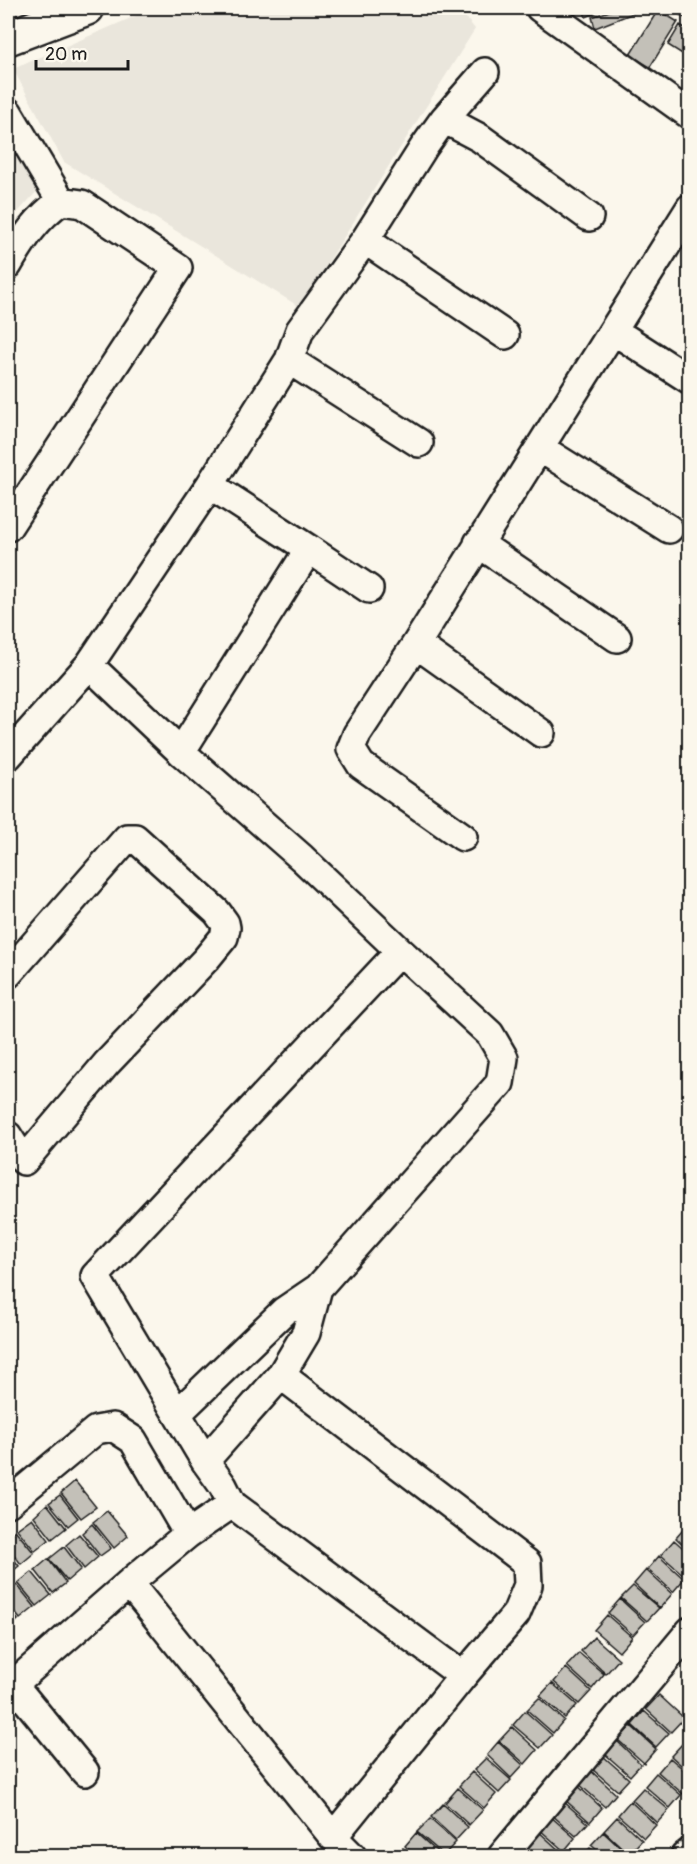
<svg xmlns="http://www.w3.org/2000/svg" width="697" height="1864" font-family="Pangolin,sans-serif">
	<rect width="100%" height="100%" fill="#fbf7ec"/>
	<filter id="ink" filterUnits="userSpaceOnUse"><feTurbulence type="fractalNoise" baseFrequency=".0167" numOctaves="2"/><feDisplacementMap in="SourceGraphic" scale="12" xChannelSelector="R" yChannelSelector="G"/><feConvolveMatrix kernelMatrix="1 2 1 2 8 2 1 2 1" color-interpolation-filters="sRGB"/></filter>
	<g filter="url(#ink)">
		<!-- built -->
		<path fill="#eae6dc" d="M 154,8 L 458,8 L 475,29 L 300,307 L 64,162 L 13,69 Z
			M 8,129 L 39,189 L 8,223 Z"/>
		<!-- building -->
		<path fill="#c3c0b8" stroke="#1c1c1c" stroke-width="1.5" d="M 582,8 L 607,8 L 586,17 Z
			M 618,8 L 635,8 L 636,12 L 595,28 L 592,17 Z
			M 668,8 L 690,8 L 690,21 Z
			M 658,10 L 678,22 L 650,67 L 630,55 Z
			M 680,25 L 690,31 L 690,53 L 687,57 L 668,45 Z
			M 75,1481 L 96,1507 L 81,1518 L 61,1493 Z
			M 60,1495 L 78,1518 L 68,1526 L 49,1503 Z
			M 47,1504 L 66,1528 L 52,1539 L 34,1516 Z
			M 107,1511 L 128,1536 L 114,1548 L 93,1522 Z
			M 32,1518 L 49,1540 L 35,1551 L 17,1529 Z
			M 92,1524 L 111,1548 L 100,1556 L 82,1533 Z
			M 688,1524 L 690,1526 L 690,1551 L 676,1538 Z
			M 15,1530 L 34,1553 L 21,1564 L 8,1547 L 8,1536 Z
			M 79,1534 L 98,1557 L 84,1569 L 66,1545 Z
			M 674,1540 L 690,1554 L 690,1573 L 686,1577 L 661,1555 Z
			M 64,1547 L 81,1569 L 67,1581 L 49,1559 Z
			M 8,1552 L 19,1566 L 8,1575 Z
			M 659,1556 L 684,1579 L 673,1592 L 648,1569 Z
			M 48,1559 L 66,1583 L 53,1593 L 35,1570 Z
			M 646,1570 L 672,1594 L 660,1608 L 634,1584 Z
			M 32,1572 L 51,1595 L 37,1606 L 18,1583 Z
			M 17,1585 L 35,1607 L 20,1619 L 8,1603 L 8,1592 Z
			M 633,1586 L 659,1608 L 647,1621 L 621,1598 Z
			M 620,1599 L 645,1622 L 633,1635 L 608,1613 Z
			M 8,1607 L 18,1620 L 8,1629 Z
			M 607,1615 L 632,1637 L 619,1652 L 594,1630 Z
			M 594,1637 L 619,1659 L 606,1674 L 581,1651 Z
			M 579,1653 L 604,1674 L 592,1689 L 567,1666 Z
			M 566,1668 L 591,1691 L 579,1704 L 554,1682 Z
			M 552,1683 L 577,1705 L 565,1718 L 540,1696 Z
			M 659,1695 L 684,1718 L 671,1732 L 646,1709 Z
			M 539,1698 L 564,1720 L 553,1733 L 527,1710 Z
			M 525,1711 L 552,1735 L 540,1748 L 513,1725 Z
			M 644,1711 L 669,1733 L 656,1747 L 632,1725 Z
			M 631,1726 L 656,1749 L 644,1763 L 618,1740 Z
			M 512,1727 L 537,1750 L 525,1764 L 499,1741 Z
			M 617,1741 L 641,1764 L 630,1776 L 605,1754 Z
			M 498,1742 L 523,1765 L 511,1778 L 487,1755 Z
			M 683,1743 L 690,1748 L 690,1773 L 671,1756 Z
			M 603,1756 L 629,1779 L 618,1791 L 592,1769 Z
			M 486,1758 L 511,1780 L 499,1793 L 474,1770 Z
			M 670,1758 L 690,1775 L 690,1787 L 683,1794 L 658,1772 Z
			M 590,1770 L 616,1794 L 605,1807 L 578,1783 Z
			M 472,1772 L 496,1794 L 484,1808 L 459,1786 Z
			M 656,1773 L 681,1795 L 670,1808 L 645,1786 Z
			M 577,1785 L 602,1808 L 590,1822 L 564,1799 Z
			M 458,1788 L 483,1810 L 469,1825 L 445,1803 Z
			M 643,1788 L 669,1810 L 657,1823 L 632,1800 Z
			M 563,1801 L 588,1823 L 576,1836 L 551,1814 Z
			M 630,1801 L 656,1825 L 644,1838 L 618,1815 Z
			M 443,1804 L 468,1827 L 456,1840 L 431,1817 Z
			M 550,1816 L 575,1838 L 564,1851 L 539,1829 Z
			M 617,1817 L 642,1840 L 629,1854 L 604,1831 Z
			M 430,1819 L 456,1842 L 444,1855 L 417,1832 Z
			M 537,1830 L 561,1852 L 557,1856 L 537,1856 L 524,1845 Z
			M 603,1832 L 628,1855 L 626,1856 L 604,1856 L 591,1845 Z
			M 416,1833 L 442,1856 L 416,1856 L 405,1846 Z
			M 403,1848 L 413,1856 L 395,1856 Z
			M 590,1848 L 600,1856 L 582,1856 Z"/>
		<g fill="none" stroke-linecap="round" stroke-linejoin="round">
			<!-- minor casing -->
			<g stroke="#1c1c1c" stroke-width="32">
				<path id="minor" d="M 540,8 L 690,115
					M 8,112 L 61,201
					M 444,119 L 485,72
					M 365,240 L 505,335
					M 8,265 C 23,239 37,218 61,201 L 82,204 L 178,268 L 8,527
					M 614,331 L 690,380
					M 289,360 L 419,443
					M 540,448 L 669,529
					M 478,543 L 617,638
					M 309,549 L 369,589
					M 416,644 L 541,733
					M 89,665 L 181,752
					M 8,756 L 89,665 L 210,485 L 289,360 L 300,330 L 365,240 L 424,147 L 444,119 L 480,138 L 589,217
					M 463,837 L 361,765 L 351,749 L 357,734 L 416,644 L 690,208
					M 8,974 L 127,838 L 135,838 L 217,912 L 225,923 L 226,928 L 224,937 L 206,959 L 107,1063 L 24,1161 L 8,1136
					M 281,1375 L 527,1563 L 528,1585 L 516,1614 L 463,1676 L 333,1837
					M 177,1414 L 284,1311 L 318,1288 L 500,1083 L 504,1058 L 490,1034 L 400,951 L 302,858 L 181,752 L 309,549 L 210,485
					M 205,1461 L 95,1276 L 400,951
					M 8,1503 L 96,1430 L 113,1427 L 133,1440 L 188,1534
					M 232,1504 L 463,1676
					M 129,1583 L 188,1534 L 232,1504 L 223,1486 L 205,1461 L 281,1375 L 306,1333 L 318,1288
					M 13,1684 L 85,1772
					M 8,1689 L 129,1583 L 333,1837 L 352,1856
					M 502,1856 L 690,1631
					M 685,1856 L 690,1852"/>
			</g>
			<!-- tertiary casing -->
			<g stroke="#1c1c1c" stroke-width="38">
				<path id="tertiary" d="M 8,38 L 87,8"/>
			</g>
			<!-- minor -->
			<use href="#minor" stroke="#fbf7ec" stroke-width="27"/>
			<!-- tertiary -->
			<use href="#tertiary" stroke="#fbf7ec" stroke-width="33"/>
		</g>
	</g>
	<!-- margin -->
	<rect width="697" height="1864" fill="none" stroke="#fbf7ec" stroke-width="30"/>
	<rect x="15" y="15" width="667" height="1834" fill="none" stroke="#1c1c1c" stroke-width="2" filter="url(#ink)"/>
	<!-- scale -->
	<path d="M36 60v9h92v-9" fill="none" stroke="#1c1c1c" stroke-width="3"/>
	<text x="45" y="60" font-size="18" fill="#1c1c1c" stroke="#fbf7ec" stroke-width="4.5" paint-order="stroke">20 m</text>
</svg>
